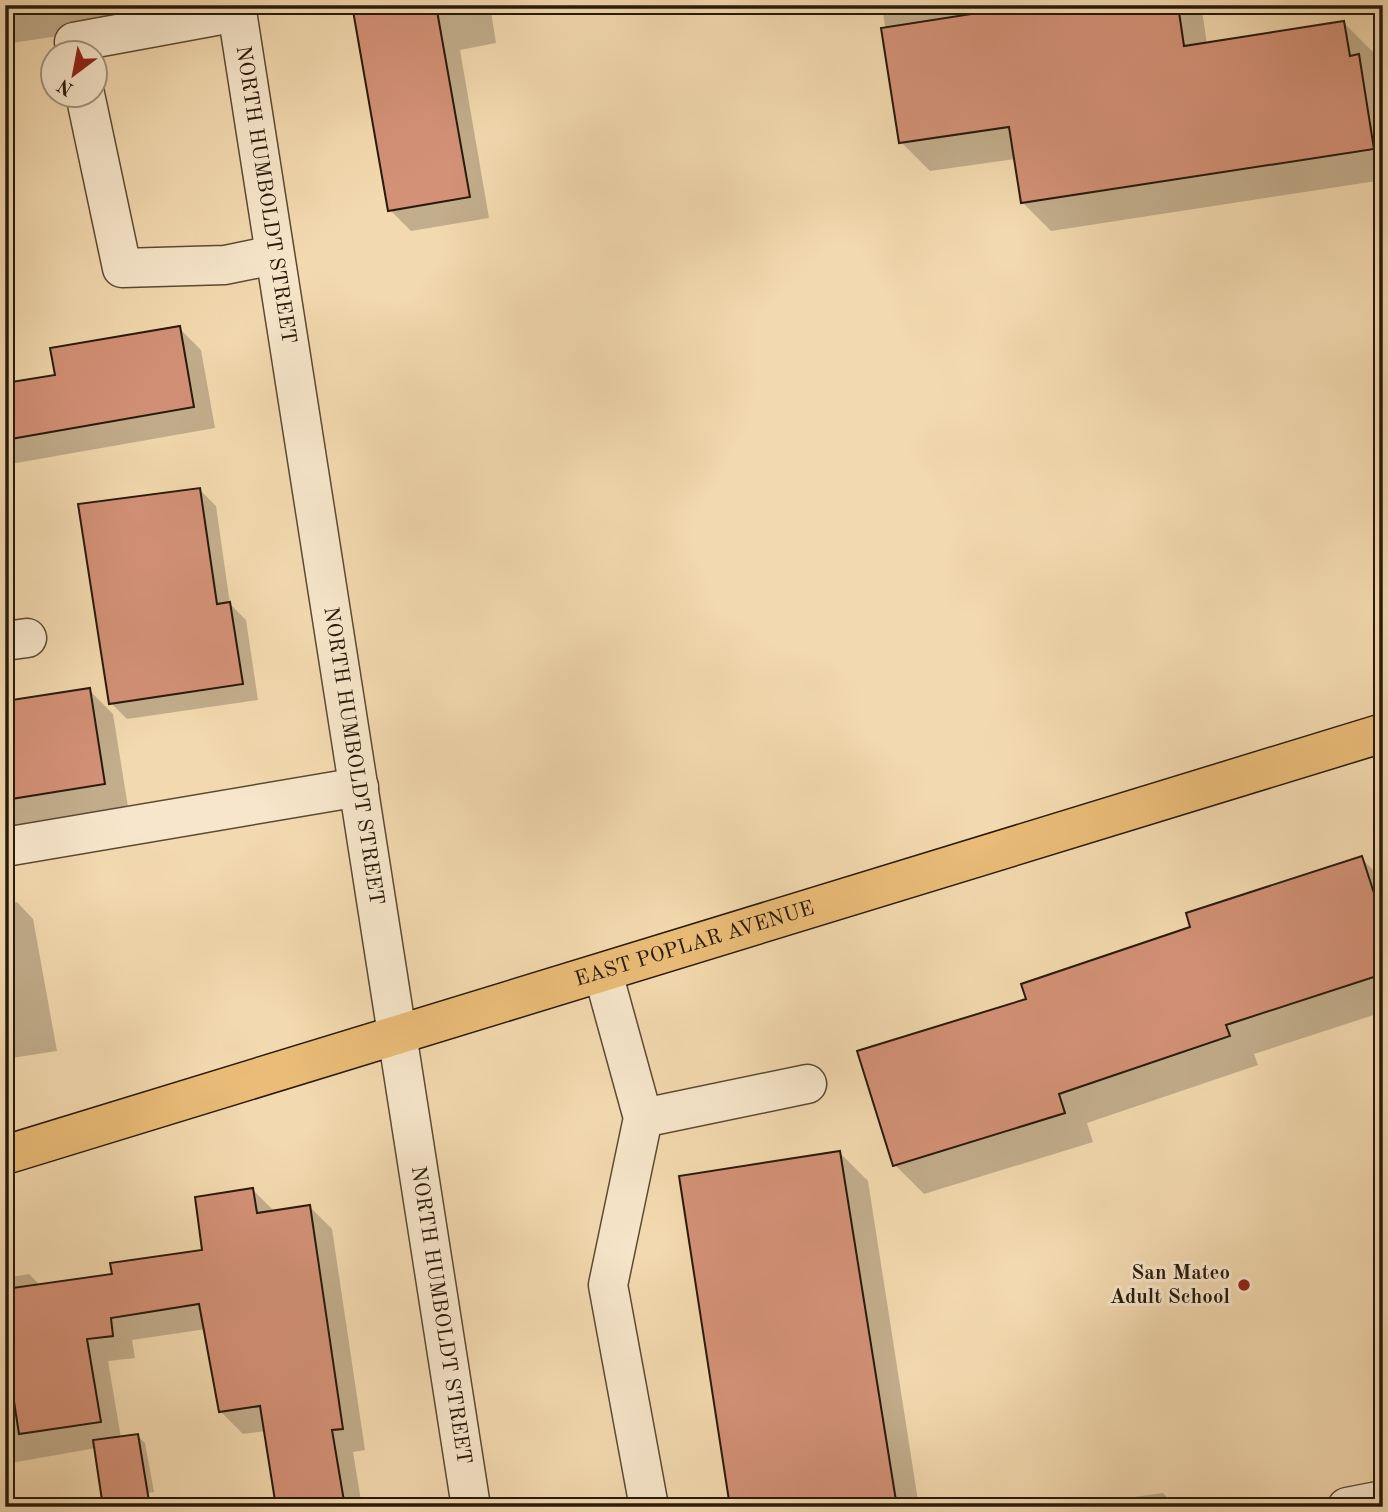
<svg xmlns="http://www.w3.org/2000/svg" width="1388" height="1512" font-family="'Old Standard TT',serif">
	<rect width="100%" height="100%" fill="#f3d9af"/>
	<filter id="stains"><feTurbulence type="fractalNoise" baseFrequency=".00286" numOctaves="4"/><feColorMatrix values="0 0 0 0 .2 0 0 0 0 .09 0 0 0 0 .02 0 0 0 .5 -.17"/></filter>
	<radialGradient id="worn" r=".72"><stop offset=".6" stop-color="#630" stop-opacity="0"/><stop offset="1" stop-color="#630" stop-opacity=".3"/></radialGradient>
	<!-- shadow -->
	<path fill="#0003" d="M 5,5 L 129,5 L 132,25 L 5,44 Z
		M 353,5 L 490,5 L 496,43 L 460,50 L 489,218 L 411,231 L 390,210 Z
		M 882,5 L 1197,5 L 1202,10 L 1207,44 L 1344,23 L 1373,52 L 1376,73 L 1383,80 L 1383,180 L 1051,231 L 1022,202 L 1015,159 L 930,171 L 901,142 Z
		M 179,328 L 201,350 L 215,428 L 5,465 L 5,384 L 57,376 Z
		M 200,490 L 216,506 L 230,604 L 246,620 L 258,700 L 127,719 L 111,703 Z
		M 89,690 L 113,714 L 128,807 L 7,827 L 8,835 L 5,835 L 5,703 Z
		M 1361,858 L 1373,870 L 1383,867 L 1383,1012 L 1254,1054 L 1258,1065 L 1087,1123 L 1093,1142 L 924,1194 L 895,1165 L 1028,1000 Z
		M 17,902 L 33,919 L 57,1051 L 5,1059 L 5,904 Z
		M 840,1153 L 868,1181 L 919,1507 L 732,1507 Z
		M 253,1190 L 275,1212 L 310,1207 L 332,1229 L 365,1450 L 353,1452 L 362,1507 L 252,1507 L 277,1503 L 266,1431 L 243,1434 L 221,1412 L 206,1329 L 132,1340 L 135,1358 L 108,1361 L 121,1438 L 137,1435 L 145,1443 L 154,1492 L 110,1499 L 96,1448 L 5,1464 L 5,1278 L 29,1274 L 41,1286 L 114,1275 L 204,1251 Z
		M 1163,1493 L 1176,1507 L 1107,1507 L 1106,1501 Z"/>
	<!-- building -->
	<path fill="#d39177" stroke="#281a0a" stroke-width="2" d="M 352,5 L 436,5 L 470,197 L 388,211 Z
		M 1029,5 L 1178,5 L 1184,46 L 1344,21 L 1350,56 L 1359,54 L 1374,149 L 1021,203 L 1009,127 L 899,143 L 881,28 Z
		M 180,326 L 194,407 L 5,440 L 5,383 L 55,375 L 50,348 Z
		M 200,488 L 217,604 L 230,602 L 243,684 L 109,704 L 78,504 Z
		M 90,688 L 105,784 L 5,800 L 5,701 Z
		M 1362,856 L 1383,921 L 1383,974 L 1226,1025 L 1230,1036 L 1059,1094 L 1065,1113 L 893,1166 L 857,1051 L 1026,999 L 1021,984 L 1190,927 L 1186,913 Z
		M 840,1151 L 897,1507 L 730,1507 L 679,1176 Z
		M 253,1188 L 257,1213 L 310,1205 L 343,1429 L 332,1430 L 345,1507 L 276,1507 L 260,1406 L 219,1412 L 199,1304 L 111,1318 L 113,1336 L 87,1339 L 101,1422 L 19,1434 L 5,1343 L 5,1289 L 112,1274 L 110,1263 L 202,1250 L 195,1197 Z
		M 138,1434 L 150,1507 L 103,1507 L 93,1440 Z"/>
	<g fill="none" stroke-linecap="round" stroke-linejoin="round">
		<!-- minor casing -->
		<g stroke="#5b4a33" stroke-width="41">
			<g id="minor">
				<path id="s1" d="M 236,5 L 471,1507"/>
				<path d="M 76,52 L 74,42 L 237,12"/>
				<path d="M 85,94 L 122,268 L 225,265 L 274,255"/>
				<path d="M 5,641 L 27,638"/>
				<path d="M 5,847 L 359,787"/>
				<path d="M 603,973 L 643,1118 L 608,1285 L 649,1507"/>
				<path d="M 643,1118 L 807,1084"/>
				<path d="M 1347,1507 L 1383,1500"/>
			</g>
		</g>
		<!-- major casing -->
		<g stroke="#281a0a" stroke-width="41">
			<g id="major">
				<path id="s2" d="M 5,1155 L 1383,733"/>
			</g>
		</g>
		<!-- minor -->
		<use href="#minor" stroke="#f7e6cb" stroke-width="38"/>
		<!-- major -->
		<use href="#major" stroke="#eabc78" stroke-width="38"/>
	</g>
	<!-- markers -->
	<circle fill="#8f2418" stroke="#f7e6cb" stroke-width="2.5" cx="1244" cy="1285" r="7"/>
	<g text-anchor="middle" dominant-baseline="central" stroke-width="6" stroke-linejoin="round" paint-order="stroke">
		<!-- street labels -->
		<g font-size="21" fill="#281a0a" stroke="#f7e6cb">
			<text stroke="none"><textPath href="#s1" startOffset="192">NORTH HUMBOLDT STREET</textPath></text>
			<text stroke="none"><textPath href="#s1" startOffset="760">NORTH HUMBOLDT STREET</textPath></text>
			<text stroke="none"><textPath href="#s2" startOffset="721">EAST POPLAR AVENUE</textPath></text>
			<text stroke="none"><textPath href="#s1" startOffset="1326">NORTH HUMBOLDT STREET</textPath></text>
		</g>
		<!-- poi labels -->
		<g font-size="21" font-weight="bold" fill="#281a0a" stroke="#f7e6cb" text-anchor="end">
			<text x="1230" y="1273">San Mateo<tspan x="1230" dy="24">Adult School</tspan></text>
		</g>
	</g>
	<!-- margin -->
	<rect width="1388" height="1512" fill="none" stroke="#f3d9af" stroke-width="28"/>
	<rect x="7" y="7" width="1374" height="1498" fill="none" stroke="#281a0a" stroke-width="3.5"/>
	<rect x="14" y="14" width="1360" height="1484" fill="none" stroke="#281a0a" stroke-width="2"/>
	<!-- north arrow -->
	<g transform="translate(74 74) rotate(212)"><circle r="33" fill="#f7e6cb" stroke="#a4947e" stroke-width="2"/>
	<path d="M0-5L12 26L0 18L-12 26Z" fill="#8f2418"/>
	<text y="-10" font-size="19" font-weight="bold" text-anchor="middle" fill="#281a0a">N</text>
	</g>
	<rect width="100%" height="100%" filter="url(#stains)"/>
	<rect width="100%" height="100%" fill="url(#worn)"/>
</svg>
